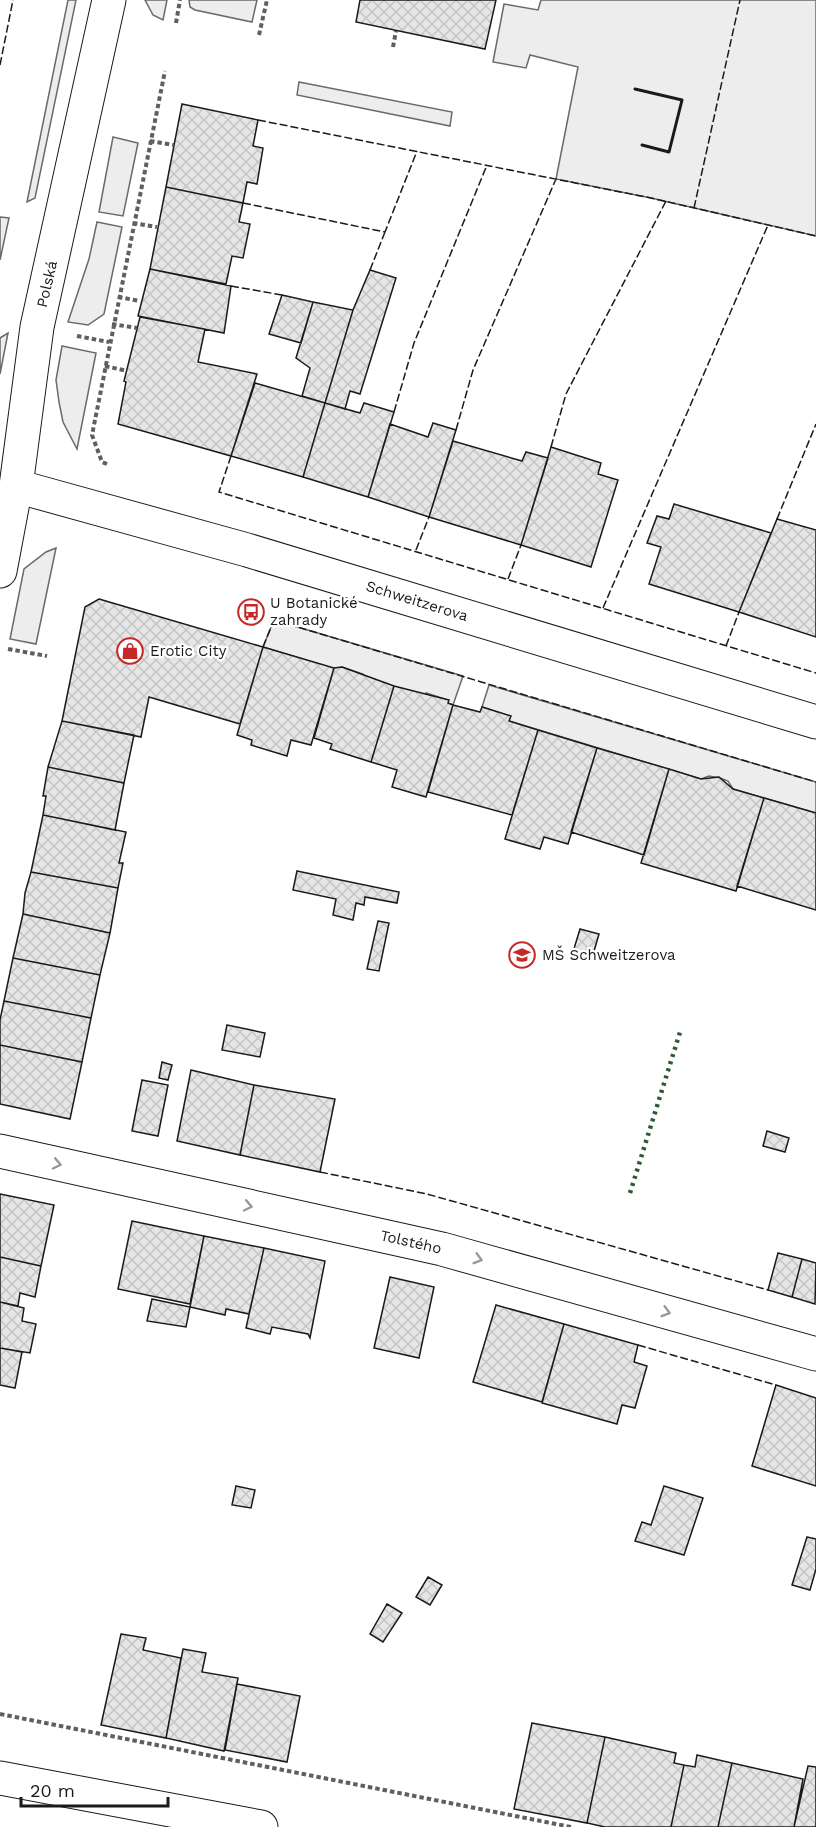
<svg xmlns="http://www.w3.org/2000/svg" width="816" height="1827" font-family="'Work Sans',sans-serif">
	<defs>
		<pattern id="building-cross-hatch" width="8" height="8" patternUnits="userSpaceOnUse" patternTransform="scale(1.5)"><rect width="8" height="8" fill="#e6e6e6"/><path d="M0 0l8 8M0 8l8-8" fill="none" stroke="#c5c5c5"/></pattern>
	</defs>
	<rect width="100%" height="100%" fill="#fff"/>
	<!-- built -->
	<path fill="#ededed" stroke="#6a6a6a" stroke-width="1.5" d="M 68,0 L 76,0 L 35,198 L 27,202 Z
		M 145,0 L 167,0 L 163,20 L 153,15 Z
		M 189,0 L 257,0 L 252,22 L 195,10 L 190,7 Z
		M 541,0 L 816,0 L 816,236 L 651,198 L 556,179 L 578,67 L 530,55 L 526,68 L 493,62 L 504,4 L 538,10 Z
		M 299,82 L 452,112 L 450,126 L 297,95 Z
		M 113,137 L 138,143 L 123,216 L 99,212 Z
		M 0,217 L 9,218 L 0,260 Z
		M 97,222 L 122,227 L 104,314 L 88,325 L 68,322 L 89,259 Z
		M 8,333 L 0,374 L 0,338 Z
		M 62,346 L 96,353 L 77,449 L 63,422 L 59,402 L 56,380 Z
		M 56,548 L 36,644 L 10,639 L 24,569 L 46,552 Z
		M 274,620 L 463,676 L 453,705 L 448,703 L 448,700 L 426,693 L 424,696 L 365,678 L 363,674 L 342,667 L 338,670 L 263,647 Z
		M 489,685 L 816,782 L 816,813 L 733,789 L 728,781 L 720,778 L 709,776 L 701,779 L 509,721 L 510,716 L 482,707 Z"/>
	<!-- building -->
	<path fill="url(#building-cross-hatch)" stroke="#1a1a1a" stroke-width="1.5" d="M 360,0 L 496,0 L 485,49 L 356,22 Z
		M 182,104 L 258,120 L 253,146 L 263,148 L 257,184 L 247,182 L 243,203 L 166,187 Z
		M 166,187 L 243,203 L 239,222 L 250,224 L 243,258 L 232,256 L 226,284 L 150,269 Z
		M 150,269 L 231,286 L 224,333 L 138,316 Z
		M 370,270 L 396,278 L 360,394 L 350,391 L 345,409 L 325,403 L 353,310 Z
		M 282,295 L 313,302 L 301,343 L 269,334 Z
		M 313,302 L 353,310 L 325,403 L 302,396 L 310,368 L 296,358 Z
		M 140,317 L 205,329 L 198,362 L 257,374 L 231,456 L 118,424 L 126,382 L 124,381 Z
		M 255,383 L 325,403 L 303,477 L 231,456 Z
		M 325,403 L 360,413 L 364,403 L 394,412 L 368,497 L 303,477 Z
		M 433,423 L 456,430 L 429,517 L 368,497 L 390,424 L 428,437 Z
		M 453,441 L 522,461 L 526,452 L 548,458 L 521,545 L 429,517 Z
		M 551,447 L 601,463 L 598,474 L 618,480 L 591,567 L 521,545 Z
		M 674,504 L 771,533 L 739,612 L 649,584 L 661,547 L 647,543 L 657,516 L 669,519 Z
		M 777,519 L 816,530 L 816,637 L 739,612 Z
		M 99,599 L 263,647 L 240,724 L 149,697 L 141,737 L 62,721 L 85,607 Z
		M 263,647 L 334,668 L 311,745 L 291,740 L 287,756 L 251,745 L 252,740 L 237,735 Z
		M 342,667 L 394,686 L 371,762 L 330,749 L 332,744 L 314,738 L 334,668 Z
		M 394,686 L 449,700 L 448,703 L 453,705 L 426,797 L 392,787 L 397,770 L 371,762 Z
		M 453,705 L 480,712 L 482,707 L 511,716 L 509,721 L 538,730 L 512,815 L 428,792 Z
		M 62,721 L 134,735 L 124,783 L 48,767 Z
		M 538,730 L 597,748 L 568,844 L 544,837 L 540,849 L 505,839 Z
		M 597,748 L 669,769 L 644,855 L 571,832 Z
		M 48,767 L 124,783 L 115,830 L 43,815 L 46,796 L 43,796 Z
		M 669,769 L 701,779 L 719,777 L 733,789 L 764,798 L 736,891 L 641,863 Z
		M 764,798 L 816,813 L 816,910 L 737,886 Z
		M 43,815 L 126,832 L 119,863 L 123,863 L 118,888 L 31,872 Z
		M 297,871 L 399,892 L 397,903 L 365,897 L 364,905 L 356,903 L 353,920 L 333,915 L 336,899 L 293,890 Z
		M 31,872 L 118,888 L 110,933 L 23,914 L 25,893 Z
		M 23,914 L 110,933 L 100,975 L 13,958 Z
		M 378,921 L 389,923 L 379,971 L 367,969 Z
		M 580,929 L 599,934 L 592,958 L 573,952 Z
		M 13,958 L 100,975 L 91,1018 L 4,1001 Z
		M 4,1001 L 91,1018 L 82,1062 L 0,1045 L 0,1020 Z
		M 227,1025 L 265,1033 L 260,1057 L 222,1050 Z
		M 0,1045 L 82,1062 L 70,1119 L 0,1104 Z
		M 162,1062 L 172,1065 L 168,1080 L 159,1078 Z
		M 191,1070 L 254,1085 L 240,1155 L 177,1141 Z
		M 142,1080 L 168,1085 L 158,1136 L 132,1131 Z
		M 254,1085 L 335,1099 L 320,1172 L 240,1155 Z
		M 767,1131 L 789,1138 L 785,1152 L 763,1146 Z
		M 0,1194 L 54,1205 L 41,1266 L 0,1257 Z
		M 132,1221 L 204,1236 L 190,1304 L 118,1289 Z
		M 204,1236 L 264,1248 L 249,1314 L 226,1309 L 225,1315 L 190,1307 Z
		M 264,1248 L 325,1261 L 310,1338 L 308,1334 L 272,1327 L 270,1334 L 246,1328 Z
		M 778,1253 L 802,1259 L 792,1297 L 768,1290 Z
		M 0,1257 L 41,1266 L 35,1297 L 20,1293 L 18,1306 L 0,1302 Z
		M 802,1259 L 816,1263 L 815,1304 L 792,1297 Z
		M 390,1277 L 434,1287 L 419,1358 L 374,1348 Z
		M 152,1299 L 190,1307 L 186,1327 L 147,1321 Z
		M 0,1302 L 24,1308 L 22,1321 L 36,1324 L 30,1353 L 0,1348 Z
		M 496,1305 L 564,1324 L 542,1402 L 473,1382 Z
		M 564,1324 L 638,1345 L 634,1362 L 647,1366 L 635,1408 L 622,1405 L 617,1424 L 542,1403 Z
		M 0,1348 L 22,1352 L 15,1388 L 0,1385 Z
		M 776,1385 L 816,1398 L 816,1486 L 752,1466 Z
		M 236,1486 L 255,1490 L 251,1508 L 232,1505 Z
		M 664,1486 L 703,1498 L 684,1555 L 635,1541 L 642,1522 L 651,1525 Z
		M 807,1537 L 816,1539 L 816,1569 L 810,1590 L 792,1585 Z
		M 428,1577 L 442,1585 L 430,1605 L 416,1597 Z
		M 387,1604 L 402,1613 L 383,1642 L 370,1634 Z
		M 121,1634 L 146,1638 L 143,1650 L 181,1658 L 166,1738 L 101,1725 Z
		M 183,1649 L 206,1653 L 202,1672 L 238,1678 L 224,1751 L 166,1738 Z
		M 237,1684 L 300,1696 L 287,1762 L 225,1750 Z
		M 532,1723 L 605,1737 L 587,1823 L 514,1809 Z
		M 605,1737 L 676,1753 L 674,1763 L 684,1765 L 671,1827 L 605,1827 L 587,1823 Z
		M 697,1755 L 732,1763 L 718,1827 L 671,1827 L 684,1765 L 695,1767 Z
		M 732,1763 L 803,1779 L 794,1827 L 718,1827 Z
		M 808,1766 L 816,1767 L 816,1827 L 794,1827 Z"/>
	<g fill="none" stroke-linecap="round" stroke-linejoin="round">
		<!-- minor casing -->
		<g stroke="#1a1a1a" stroke-width="35">
			<path id="minor" d="M 16,486 L 247,550 L 816,722
				M 0,571 L 16,486 L 37,327 L 109,0
				M 0,1151 L 442,1249 L 816,1354
				M 0,1778 L 261,1827"/>
		</g>
		<!-- path -->
		<path stroke="#5f5f5f" stroke-width="4" stroke-dasharray="4.5 3" stroke-linecap="butt" d="M 176,23 L 180,0
			M 259,35 L 267,0
			M 393,47 L 396,31
			M 150,141 L 174,145
			M 133,223 L 157,227
			M 118,297 L 140,301
			M 112,324 L 137,328
			M 77,336 L 109,342
			M 105,366 L 127,371
			M 107,464 L 102,462 L 92,435 L 165,71
			M 8,649 L 47,656
			M 0,1714 L 571,1827"/>
		<!-- minor -->
		<use href="#minor" stroke="#fff" stroke-width="33"/>
		<!-- hedge -->
		<path stroke="#2b5a34" stroke-width="4.5" stroke-dasharray="3 4.5" stroke-linecap="butt" d="M 630,1193 L 681,1029"/>
		<!-- fence -->
		<path stroke="#1a1a1a" stroke-width="1.5" stroke-dasharray="8 3" stroke-linecap="butt" d="M 0,65 L 13,0
			M 258,120 L 651,198 L 816,236
			M 243,203 L 385,232 L 417,151
			M 694,208 L 740,0
			M 370,270 L 385,232
			M 231,286 L 282,295
			M 394,412 L 414,343 L 487,165
			M 456,430 L 473,370 L 556,179
			M 551,447 L 566,394 L 666,201
			M 231,456 L 219,492 L 816,673
			M 777,519 L 816,424
			M 416,550 L 429,517
			M 508,579 L 521,545
			M 603,608 L 768,225
			M 726,646 L 739,612
			M 263,647 L 274,620 L 816,782
			M 320,1172 L 427,1194 L 768,1290
			M 638,1345 L 776,1385"/>
		<!-- wall -->
		<path stroke="#1a1a1a" stroke-width="3" d="M 635,89 L 682,100 L 669,152 L 642,145"/>
	</g>
	<!-- one-way arrows -->
	<defs><path id="oneway-chevron" d="M-2-3.5L2.5 0L-2 3.5" fill="none" stroke-width="1.6" stroke-linecap="round" stroke-linejoin="round" transform="scale(1.5)"/></defs>
	<g stroke="#989898">
		<use href="#oneway-chevron" transform="translate(57 1164) rotate(12)"/>
		<use href="#oneway-chevron" transform="translate(248 1206) rotate(12)"/>
		<use href="#oneway-chevron" transform="translate(478 1259) rotate(16)"/>
		<use href="#oneway-chevron" transform="translate(666 1312) rotate(16)"/>
	</g>
	<!-- icons -->
	<defs>
		<g id="bus-ring" transform="scale(1.35)"><circle r="9.5" fill="#fff" stroke="#c62828" stroke-width="1.5"/><path d="M-5-6H5V4H4V6H2V4H-2V6H-4V4H-5ZM-3.5-4V0h7V-4ZM-3.5 1.2v1.5H-2V1.2ZM2 1.2v1.5H3.5V1.2Z" fill="#c62828"/></g>
		<g id="shop-ring" transform="scale(1.35)"><circle r="9.5" fill="#fff" stroke="#c62828" stroke-width="1.5"/><path d="M-5-2.5h2.3a2.7 3.5 0 0 1 5.4 0H5L5.5 6h-11ZM-1.5-2.5h3a1.5 2.3 0 0 0-3 0Z" fill="#c62828"/></g>
		<g id="school-ring" transform="scale(1.35)"><circle r="9.5" fill="#fff" stroke="#c62828" stroke-width="1.5"/><path d="M0-5L7-2L0 1L-7-2ZM-4 1L0 2.5L4 1V4Q0 6-4 4Z" fill="#c62828"/></g>
	</defs>
	<g fill-rule="evenodd">
		<use href="#bus-ring" x="251" y="612"/>
		<use href="#shop-ring" x="130" y="651"/>
		<use href="#school-ring" x="522" y="955"/>
	</g>
	<g text-anchor="middle" dominant-baseline="central" stroke-width="4.5" stroke-linejoin="round" paint-order="stroke">
		<!-- street labels -->
		<g font-size="15" fill="#1a1a1a" stroke="#fff">
			<text transform="translate(47 284) rotate(-77)">Polská</text>
			<text transform="translate(417 601) rotate(17)">Schweitzerova</text>
			<text transform="translate(411 1242) rotate(13)">Tolstého</text>
		</g>
		<!-- poi labels -->
		<g font-size="15" fill="#1a1a1a" stroke="#fff" text-anchor="start">
			<text x="270" y="603">U Botanické<tspan x="270" dy="17">zahrady</tspan></text>
			<text x="150" y="651">Erotic City</text>
			<text x="542" y="955">MŠ Schweitzerova</text>
		</g>
	</g>
	<!-- scale -->
	<path d="M21 1797v9h147v-9" fill="none" stroke="#1a1a1a" stroke-width="3"/>
	<text x="30" y="1797" font-size="18" fill="#1a1a1a" stroke="#ffffff" stroke-width="4.5" paint-order="stroke">20 m</text>
</svg>
